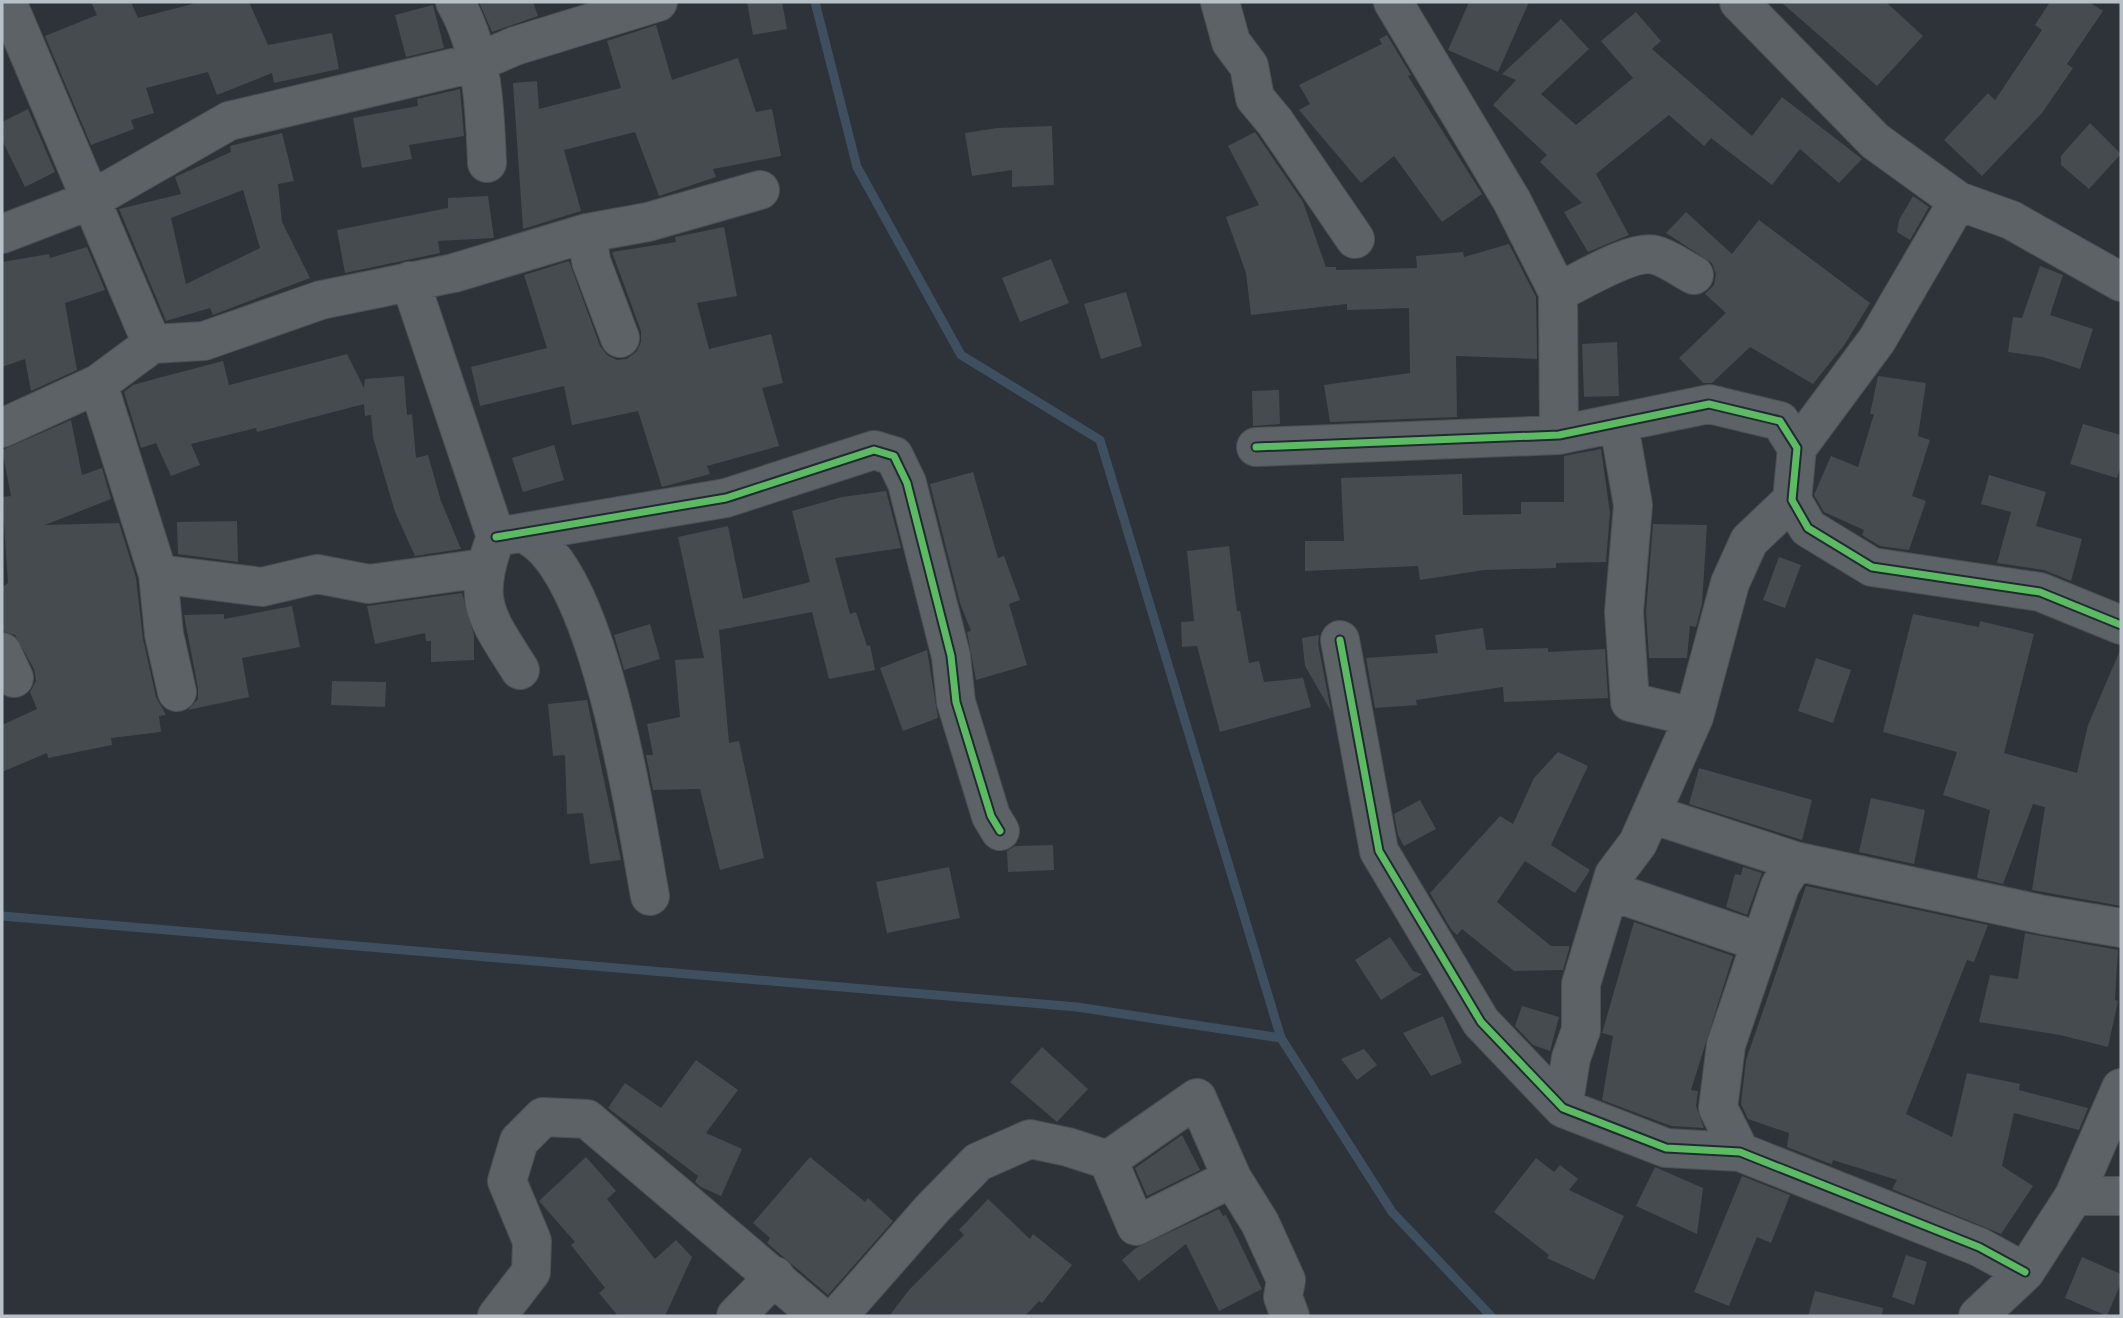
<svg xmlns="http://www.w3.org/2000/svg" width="2123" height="1318" font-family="'Fira Sans',sans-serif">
	<rect width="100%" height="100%" fill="#2d3338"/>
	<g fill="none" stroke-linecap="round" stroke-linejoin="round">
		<!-- stream -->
		<path stroke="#3e5060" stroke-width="9" d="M 815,2 L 857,167 L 961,355 L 1100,440 L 1281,1038 L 1392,1212 L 1491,1316
			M 2,916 L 1077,1007 L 1281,1038"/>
	</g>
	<!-- building -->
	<path fill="#464b50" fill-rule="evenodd" d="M 91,2 L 131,2 L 138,18 L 200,2 L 249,2 L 268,45 L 332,33 L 339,69 L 274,83 L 272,73 L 217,95 L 208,72 L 146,88 L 154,113 L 131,120 L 134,129 L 91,145 L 45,36 L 97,15 Z
		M 479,2 L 533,2 L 538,16 L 492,32 Z
		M 747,2 L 782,2 L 787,29 L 753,35 Z
		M 1469,2 L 1529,2 L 1498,72 L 1448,50 Z
		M 1781,2 L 1886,2 L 1923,36 L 1877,86 Z
		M 2050,2 L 2089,2 L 2103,11 L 2067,64 L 2073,68 L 2042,113 L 1982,176 L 1944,140 L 1988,93 L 1995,100 L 2042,30 L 2035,25 Z
		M 433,5 L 444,48 L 406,57 L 395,15 Z
		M 1636,12 L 1661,41 L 1652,49 L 1752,136 L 1782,97 L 1862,159 L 1839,183 L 1800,149 L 1772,185 L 1711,138 L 1704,146 L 1669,115 L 1596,174 L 1629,235 L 1588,252 L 1564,212 L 1582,203 L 1540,162 L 1547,155 L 1493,105 L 1516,80 L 1502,74 L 1561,19 L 1589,49 L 1541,94 L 1576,125 L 1633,78 L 1601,41 Z
		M 656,25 L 672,80 L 738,58 L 756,112 L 772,109 L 781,156 L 713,169 L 716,177 L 659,196 L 635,132 L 564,150 L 581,211 L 523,229 L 513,83 L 537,81 L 539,109 L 621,88 L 607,41 Z
		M 1387,35 L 1411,75 L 1408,76 L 1482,194 L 1442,222 L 1394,156 L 1361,183 L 1299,110 L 1310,104 L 1299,85 L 1382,44 L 1379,39 Z
		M 460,89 L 464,136 L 409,145 L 412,159 L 362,168 L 353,118 L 418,106 L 417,99 Z
		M 28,109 L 55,172 L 25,187 L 2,140 L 2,122 Z
		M 2090,123 L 2121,154 L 2089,189 L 2061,165 L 2061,156 Z
		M 1052,126 L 1054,185 L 1012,187 L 1012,170 L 972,176 L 965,133 L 997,128 Z
		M 1255,132 L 1303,202 L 1326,267 L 1336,267 L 1336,270 L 1417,268 L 1416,256 L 1463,252 L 1464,257 L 1509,244 L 1536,297 L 1537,359 L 1456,356 L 1457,417 L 1330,422 L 1324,385 L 1410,373 L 1409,308 L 1347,310 L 1347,304 L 1251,315 L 1246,273 L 1226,217 L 1259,205 L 1228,146 Z
		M 282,133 L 294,181 L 278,184 L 282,222 L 310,278 L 213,315 L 210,308 L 166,321 L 119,209 L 181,194 L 175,177 L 231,152 L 230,146 ZM 243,190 L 260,248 L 186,284 L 171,218 Z
		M 488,196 L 494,238 L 438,241 L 440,253 L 345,273 L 337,230 L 448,208 L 448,198 Z
		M 1913,196 L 1929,207 L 1910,240 L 1897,232 L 1899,220 Z
		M 1686,212 L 1732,254 L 1759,220 L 1870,303 L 1845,344 L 1813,384 L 1750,347 L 1712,383 L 1703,383 L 1679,358 L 1726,313 L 1705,294 L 1714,285 L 1716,274 L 1712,263 L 1666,233 Z
		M 724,227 L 737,296 L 697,303 L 709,349 L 771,334 L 783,383 L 762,388 L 779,446 L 707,466 L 710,474 L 662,487 L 638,411 L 572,425 L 564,386 L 480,406 L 471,367 L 547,348 L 524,275 L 569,261 L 600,346 L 607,355 L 617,360 L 627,359 L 637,351 L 641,342 L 641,331 L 612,252 L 676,242 L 675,237 Z
		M 87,247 L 105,290 L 65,303 L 77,370 L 31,391 L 25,359 L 2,367 L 2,262 L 49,254 L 50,258 Z
		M 1051,259 L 1069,303 L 1020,322 L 1002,278 Z
		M 2040,266 L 2063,275 L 2050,315 L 2093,329 L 2080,369 L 2043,357 L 2008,352 L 2013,317 L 2022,318 Z
		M 1126,292 L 1142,346 L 1101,359 L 1084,304 Z
		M 1617,342 L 1619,396 L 1584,397 L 1582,344 Z
		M 347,354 L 364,388 L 365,379 L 404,376 L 407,415 L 412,414 L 416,458 L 428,455 L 441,501 L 461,549 L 415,556 L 395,512 L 373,437 L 371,415 L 365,416 L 364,404 L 257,432 L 256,428 L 191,444 L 200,465 L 171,476 L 156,443 L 141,448 L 124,392 L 133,385 L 162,377 L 223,361 L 229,385 Z
		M 1878,376 L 1926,383 L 1918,436 L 1930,440 L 1912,496 L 1926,501 L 1909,550 L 1880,546 L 1862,535 L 1864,530 L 1824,512 L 1814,495 L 1831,456 L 1858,467 L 1874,414 L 1870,414 Z
		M 1279,390 L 1280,424 L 1253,426 L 1252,391 Z
		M 71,420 L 82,475 L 102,468 L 111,499 L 45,525 L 119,523 L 136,578 L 143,639 L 156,697 L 166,715 L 159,716 L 161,732 L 111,738 L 112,745 L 48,758 L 47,753 L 2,772 L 2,725 L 37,709 L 30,692 L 36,681 L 34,669 L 15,635 L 2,631 L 2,587 L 8,583 L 2,497 L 11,496 L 2,450 Z
		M 2083,424 L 2121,435 L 2121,465 L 2117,478 L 2070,464 Z
		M 554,445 L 564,480 L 523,492 L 512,458 Z
		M 1601,449 L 1610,513 L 1606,562 L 1556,563 L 1556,568 L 1484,570 L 1420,580 L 1418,566 L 1305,571 L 1305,541 L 1344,541 L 1341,478 L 1462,474 L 1463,515 L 1521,514 L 1521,502 L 1564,502 L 1564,456 Z
		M 973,472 L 998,558 L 1004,556 L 1020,600 L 1009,604 L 1027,665 L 976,680 L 967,632 L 971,631 L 960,603 L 930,484 Z
		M 1989,475 L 2046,492 L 2036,526 L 2082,539 L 2071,581 L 2044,570 L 1997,563 L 2011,512 L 1981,504 Z
		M 886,491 L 901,548 L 835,558 L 850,614 L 856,612 L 867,646 L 870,645 L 875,670 L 829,679 L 812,612 L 719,630 L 729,743 L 739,741 L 764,858 L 720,870 L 700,789 L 653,790 L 646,755 L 653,755 L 647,724 L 680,717 L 675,660 L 704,658 L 678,537 L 728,526 L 743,599 L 810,582 L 792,511 L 842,497 Z
		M 237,521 L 238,562 L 178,554 L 177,522 Z
		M 1653,524 L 1707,525 L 1702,604 L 1696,627 L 1690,626 L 1687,658 L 1649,658 L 1646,612 Z
		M 1229,546 L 1237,611 L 1240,611 L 1249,663 L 1259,661 L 1264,682 L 1303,678 L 1311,707 L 1220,732 L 1197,646 L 1182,647 L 1181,622 L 1194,621 L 1187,551 Z
		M 1779,557 L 1801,565 L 1785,608 L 1763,600 Z
		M 462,593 L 474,635 L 474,660 L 431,662 L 431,641 L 426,641 L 425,633 L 375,644 L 367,606 Z
		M 292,606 L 300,647 L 242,658 L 249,697 L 188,710 L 198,699 L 198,688 L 184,615 L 224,614 L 224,619 Z
		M 1913,614 L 1979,627 L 1980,621 L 2034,634 L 2004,753 L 2077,773 L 2088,725 L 2121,648 L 2121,906 L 2032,890 L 2045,807 L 2033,804 L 2003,884 L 1977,878 L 1990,810 L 1943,795 L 1957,752 L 1883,732 Z
		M 650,624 L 660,659 L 624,670 L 614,635 Z
		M 1483,628 L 1486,650 L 1548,648 L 1548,652 L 1605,649 L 1608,698 L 1504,702 L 1503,687 L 1416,700 L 1417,705 L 1375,708 L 1366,658 L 1438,653 L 1435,635 Z
		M 1319,635 L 1318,644 L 1331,711 L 1305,666 L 1302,638 Z
		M 927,650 L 938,718 L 903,731 L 880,668 Z
		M 1816,658 L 1851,670 L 1833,723 L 1798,711 Z
		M 332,681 L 386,682 L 385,707 L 331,705 Z
		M 587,700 L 621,860 L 590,864 L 583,813 L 567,814 L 565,755 L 553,756 L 548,704 Z
		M 1558,752 L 1588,766 L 1551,845 L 1590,870 L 1575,893 L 1525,861 L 1497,902 L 1551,946 L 1569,946 L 1569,949 L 1563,970 L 1514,971 L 1462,929 L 1457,935 L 1451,929 L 1430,893 L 1500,816 L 1513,824 L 1534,778 Z
		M 1699,768 L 1812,800 L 1802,840 L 1689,804 Z
		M 1871,798 L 1925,810 L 1914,864 L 1859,852 Z
		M 1420,800 L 1436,829 L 1404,846 L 1398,835 L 1394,814 Z
		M 1053,845 L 1054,870 L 1008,872 L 1007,851 L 1015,846 Z
		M 949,867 L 960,918 L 887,933 L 876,882 Z
		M 1743,867 L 1762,873 L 1747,915 L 1726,907 L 1735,874 L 1741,875 Z
		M 1806,886 L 1988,925 L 1974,962 L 1967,960 L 1906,1114 L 1952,1137 L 1967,1073 L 2020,1084 L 2019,1090 L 2088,1108 L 2079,1130 L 2014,1113 L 2002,1166 L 2033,1186 L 2001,1234 L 1892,1189 L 1897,1180 L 1833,1160 L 1832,1164 L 1828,1163 L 1787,1147 L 1789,1133 L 1748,1119 L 1741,1104 L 1746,1060 Z
		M 1634,922 L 1733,956 L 1691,1090 L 1698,1091 L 1696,1106 L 1704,1128 L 1671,1126 L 1602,1100 L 1613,1036 L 1602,1033 L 1603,1030 Z
		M 2025,933 L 2118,950 L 2115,1000 L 2118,1001 L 2108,1047 L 2060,1035 L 1979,1022 L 1990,975 L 2018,979 Z
		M 1390,937 L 1413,971 L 1422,974 L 1381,1000 L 1355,960 Z
		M 1522,1006 L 1559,1017 L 1550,1051 L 1533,1045 L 1515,1026 Z
		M 1443,1016 L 1462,1063 L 1431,1076 L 1403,1033 Z
		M 1042,1047 L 1088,1089 L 1057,1122 L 1010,1082 Z
		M 1364,1049 L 1377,1065 L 1357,1080 L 1341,1059 Z
		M 696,1060 L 738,1090 L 706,1133 L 742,1149 L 721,1196 L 701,1187 L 695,1182 L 698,1176 L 608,1108 L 625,1083 L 661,1108 Z
		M 1182,1135 L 1200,1170 L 1147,1196 L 1135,1168 Z
		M 586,1157 L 616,1191 L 607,1199 L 655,1259 L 676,1240 L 692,1257 L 665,1316 L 618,1316 L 599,1293 L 605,1288 L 571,1245 L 575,1242 L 539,1201 Z
		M 810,1157 L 865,1202 L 868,1198 L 893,1221 L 828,1295 L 767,1243 L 770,1238 L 753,1223 Z
		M 1536,1158 L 1554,1172 L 1560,1165 L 1578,1179 L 1569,1190 L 1624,1216 L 1594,1280 L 1547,1258 L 1549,1255 L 1494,1212 Z
		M 1655,1167 L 1703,1188 L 1697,1234 L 1636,1206 Z
		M 1742,1176 L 1790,1195 L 1771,1243 L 1757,1237 L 1729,1306 L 1694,1292 Z
		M 988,1199 L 1030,1239 L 1033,1234 L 1072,1265 L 1042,1303 L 1039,1301 L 1025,1316 L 889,1316 L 909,1290 L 964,1235 L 959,1230 Z
		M 1219,1209 L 1223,1216 L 1226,1215 L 1262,1289 L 1219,1311 L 1186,1244 L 1139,1281 L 1122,1260 L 1136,1248 Z
		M 1906,1255 L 1927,1262 L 1914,1305 L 1892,1297 Z
		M 2082,1257 L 2121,1274 L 2121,1283 L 2107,1316 L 2065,1298 Z
		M 1815,1291 L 1883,1308 L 1882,1316 L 1808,1316 Z"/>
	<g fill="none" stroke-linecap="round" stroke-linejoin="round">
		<!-- minor casing -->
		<g stroke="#4b4f53" stroke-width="40">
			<path id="minor" d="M 455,2 C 483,50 485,109 487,163
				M 1220,2 L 1231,42 L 1249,66 L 1255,98 L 1275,122 L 1355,239
				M 1393,2 L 1512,201 L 1558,292 L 1559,435
				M 1739,2 L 1875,141 L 1958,201 L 2011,220 L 2121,282
				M 10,9 L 152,344
				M 587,233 L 648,222 L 760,190
				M 2,234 L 91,200 L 229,121 L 478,62 L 515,46 L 658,2
				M 410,281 L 496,537 C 471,601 486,616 520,670
				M 1558,292 C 1580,282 1632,249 1655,255 C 1668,258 1682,269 1694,275
				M 98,384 L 158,574 L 262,587 L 317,574 L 369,584 L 484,568
				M 1619,425 L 1633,505 L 1624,612 L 1630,702 L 1694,717
				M 2,428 L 98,384 L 152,344 L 204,341 L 321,300 L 454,273 L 587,233 L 591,261 L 620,338
				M 1256,447 L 1559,435 L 1709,404 L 1780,421 L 1797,448 L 1792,500 L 1808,528 L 1872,567 L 2040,592 L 2121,625
				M 1797,448 L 1877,340 L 1958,201
				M 521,533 C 598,558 636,821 650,896
				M 496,537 L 726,498 L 874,450 L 894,456 L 907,483 L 951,656 L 956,702 L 991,816 L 1000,831
				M 158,574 L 164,634 L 177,692
				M 1340,640 L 1379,851 L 1481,1022 L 1563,1108 L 1666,1148 L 1740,1152 L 1979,1247 L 2025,1272
				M 2,652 L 14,678
				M 1651,814 L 1795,861 L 2044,915 L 2121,928
				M 1610,891 L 1760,942
				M 1563,1108 L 1571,1058 L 1581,1030 L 1581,984 L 1614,875 L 1638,843 L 1694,717 L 1730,583 L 1749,541 L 1792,500
				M 1740,1152 L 1718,1108 L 1726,1045 L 1780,886 L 1795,861
				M 1108,1160 L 1197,1098 L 1232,1178 L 1260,1223 L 1286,1280 L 1283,1297 L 1290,1316
				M 2074,1196 L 2121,1196
				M 497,1316 L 531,1272 L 532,1241 L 507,1181 L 519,1141 L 543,1117 L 587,1119 L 819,1316
				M 736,1316 L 775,1276
				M 838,1316 L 932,1209 L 978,1162 L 1030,1139 L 1068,1147 L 1108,1160 L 1136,1226 L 1232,1178
				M 1978,1316 L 2025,1272 L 2074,1196 L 2121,1088"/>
		</g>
		<!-- minor -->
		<use href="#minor" stroke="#5d6266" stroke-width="38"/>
		<!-- cycleway casing -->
		<g stroke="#212a32" stroke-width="11">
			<path id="cycleway" d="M 1256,447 L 1559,435 L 1709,404 L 1780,421 L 1797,448 L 1792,500 L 1808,528 L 1872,567 L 2040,592 L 2121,625
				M 496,537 L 726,498 L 874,450 L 894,456 L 907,483 L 951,656 L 956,702 L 991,816 L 1000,831
				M 1340,640 L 1379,851 L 1481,1022 L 1563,1108 L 1666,1148 L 1740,1152 L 1979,1247 L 2025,1272"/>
		</g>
		<!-- cycleway -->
		<use href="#cycleway" stroke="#5cba63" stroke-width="7"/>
	</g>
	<!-- border -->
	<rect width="2123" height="1318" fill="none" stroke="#b8c0c8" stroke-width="7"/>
</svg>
